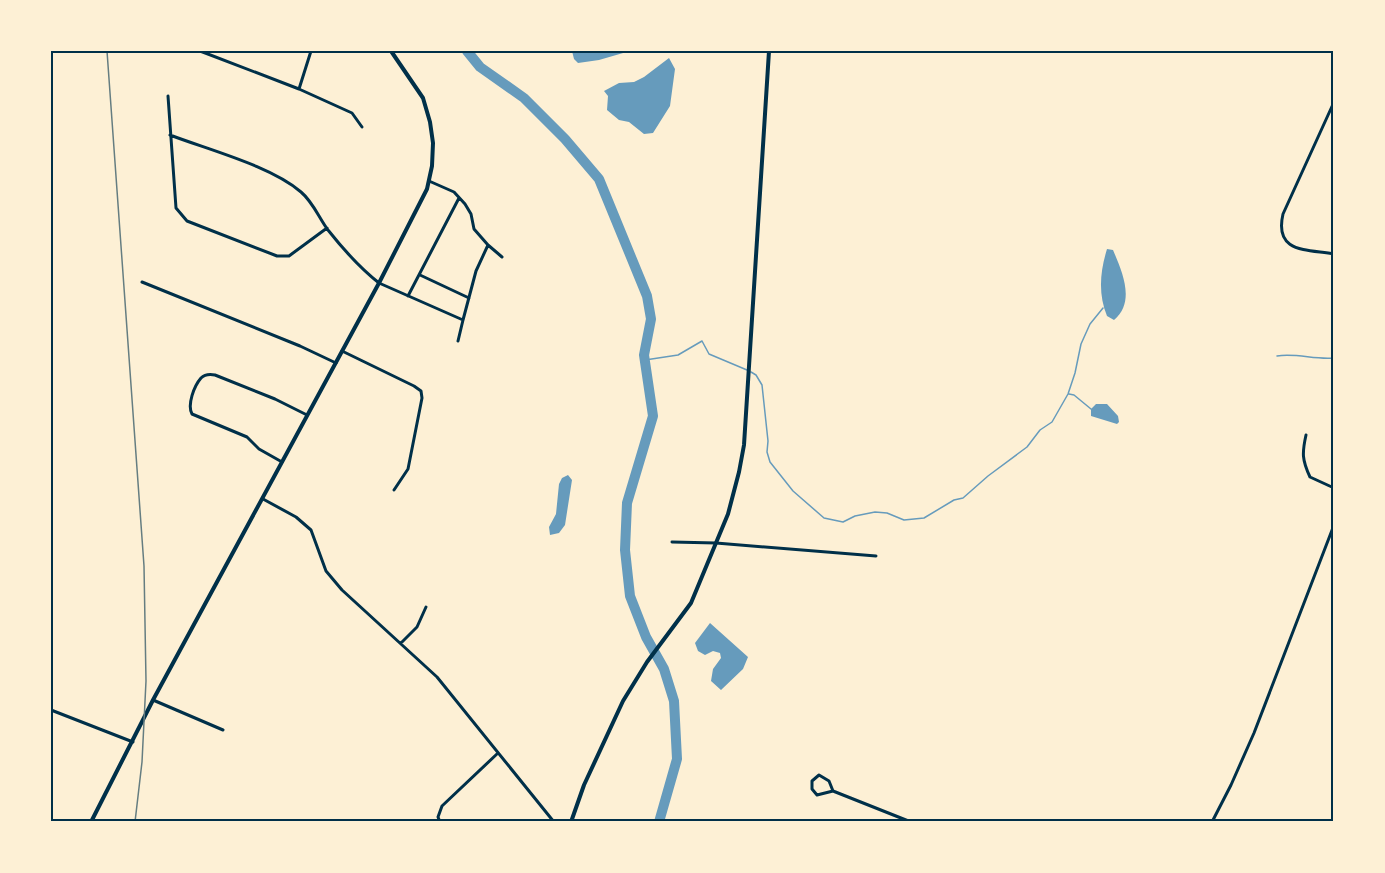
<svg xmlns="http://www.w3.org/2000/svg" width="1385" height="873" font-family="'Golos Text',sans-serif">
	<rect width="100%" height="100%" fill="#fdf0d5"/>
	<!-- water -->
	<path fill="#669bbc" d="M 572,51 L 630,51 L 599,60 L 578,63 L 574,59 Z
		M 669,58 L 675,69 L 670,106 L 653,133 L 644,134 L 629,122 L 619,120 L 607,110 L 608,96 L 604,91 L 619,83 L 634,82 L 644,77 Z
		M 1107,249 L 1113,250 C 1122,271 1136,302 1114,320 L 1107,316 C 1098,294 1100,272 1107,249 Z
		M 1096,404 L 1107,404 L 1118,416 L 1119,422 L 1117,424 L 1091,416 L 1091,409 Z
		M 568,475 L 572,480 L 565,525 L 559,533 L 550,535 L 549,527 L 556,514 L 559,484 L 562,478 Z
		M 710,623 L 748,657 L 743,669 L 721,690 L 711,681 L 713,669 L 721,658 L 720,653 L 713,651 L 705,655 L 698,651 L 695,643 Z"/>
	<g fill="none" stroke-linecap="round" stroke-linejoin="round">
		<!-- stream -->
		<path stroke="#669bbc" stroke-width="1.5" d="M 1277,356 C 1297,353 1315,360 1334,358
			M 645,360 L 678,355 L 702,341 L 709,354 L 747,370
			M 751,372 L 756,375 L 762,385 L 768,441 L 767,452 L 770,462 L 793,491 L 824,518 L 843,522 L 855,516 L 875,512 L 887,513 L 904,520 L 924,518 L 954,500 L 963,498 L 988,476 L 1027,447 L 1040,430 L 1052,422 L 1068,394 L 1075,373 L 1081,344 L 1090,324 L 1103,308
			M 1069,394 L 1074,395 L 1091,409"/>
		<!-- river -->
		<path stroke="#669bbc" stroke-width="10" d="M 467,51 L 480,67 L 524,98 L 565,139 L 599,179 L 647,296 L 651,319 L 644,355 L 653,416 L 627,503 L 625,550 L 630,596 L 646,637 L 664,669 L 674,701 L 677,759 L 659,822"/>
		<!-- minor -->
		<path stroke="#003049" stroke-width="3" d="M 200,51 L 299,89 L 352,113 L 362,127
			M 299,89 L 311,51
			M 168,96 L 176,208 L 187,221 L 277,256 L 289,256 L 327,228
			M 1334,102 L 1283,214 C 1274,253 1306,249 1334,254
			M 170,135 C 209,150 271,166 301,192 C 313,202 319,218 328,230 C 343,249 360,268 379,283 L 463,320 L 476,271 L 488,245 L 474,229 L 471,214 L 465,204 L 454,192 L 429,181
			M 488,245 L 502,257
			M 420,275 L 469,298
			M 142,282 L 300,346 L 336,363
			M 408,296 L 459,198
			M 458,341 L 463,320
			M 342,351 L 414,386 L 421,391 L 422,398 L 408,469 L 394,490
			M 1306,435 C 1302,453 1302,460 1310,477 L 1334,488
			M 282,462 L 259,449 L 247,437 L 192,414 C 187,405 194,386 201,378 C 205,374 210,374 215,375 L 275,399 L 307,415
			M 263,499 L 296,517 L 311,530 L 326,571 L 342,590 L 437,677 L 554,822
			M 672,542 L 716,543 L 876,556
			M 401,643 L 417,627 L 426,607
			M 153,700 L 223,730
			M 51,710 L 133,742
			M 833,791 L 829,781 L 819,775 L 812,781 L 812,789 L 817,795 L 833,791 L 911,822
			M 440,822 L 438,817 L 442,806 L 498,753
			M 1212,822 L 1231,785 L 1254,733 L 1334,525"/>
		<!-- tertiary -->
		<path stroke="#003049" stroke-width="4" d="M 91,822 L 153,700 L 379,283 L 427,189 L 432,166 L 433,143 L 430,122 L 423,98 L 391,51
			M 571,822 L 584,785 L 623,701 L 647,662 L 691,603 L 728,514 L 739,472 L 744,445 L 769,51"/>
		<!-- rail -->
		<path stroke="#657d81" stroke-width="1.5" d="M 107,51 L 144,566 L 146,681 L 142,762 L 135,822"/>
	</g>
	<!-- border -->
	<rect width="1385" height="873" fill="none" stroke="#fdf0d5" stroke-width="105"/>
	<rect x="52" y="52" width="1280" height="768" fill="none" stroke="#003049" stroke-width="2"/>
</svg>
